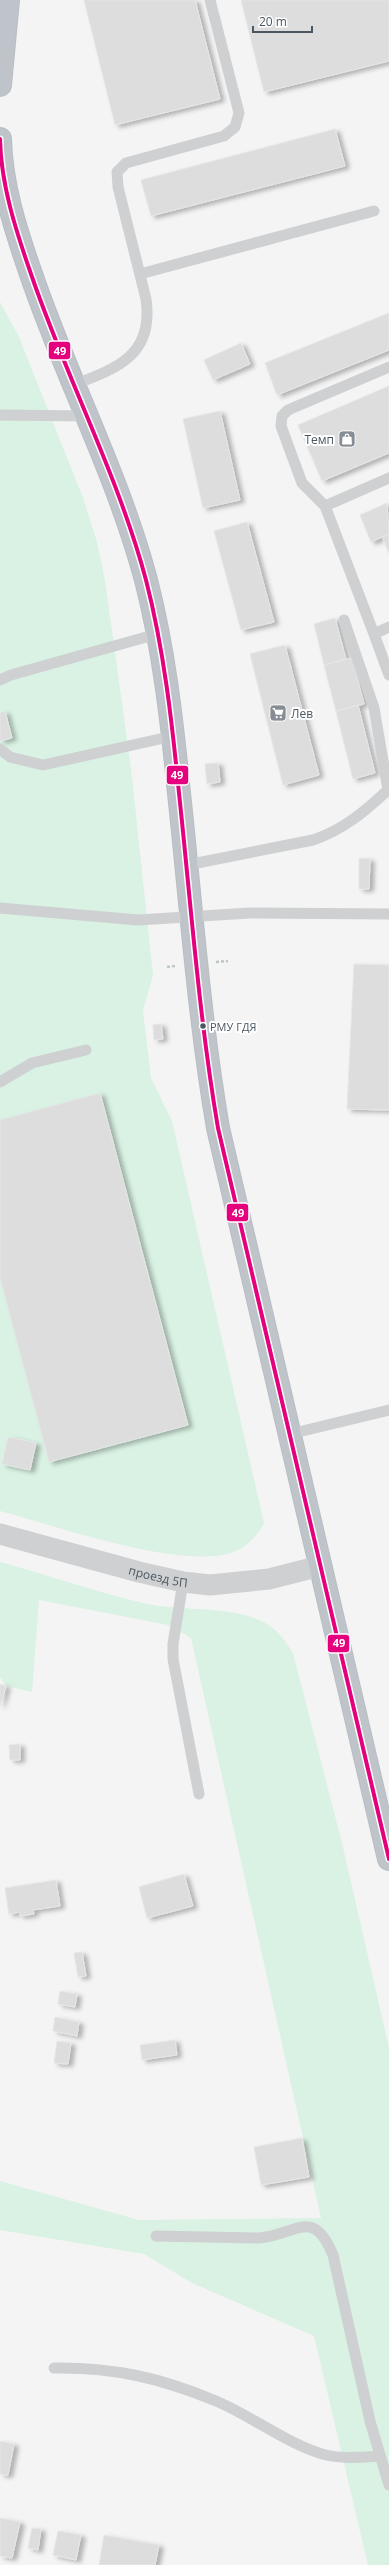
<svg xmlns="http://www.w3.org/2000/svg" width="389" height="2565" font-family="'Open Sans',sans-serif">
	<defs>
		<filter id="shadow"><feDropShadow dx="4.5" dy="2.5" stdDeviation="2" flood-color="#0004"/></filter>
	</defs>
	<rect width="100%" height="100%" fill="#f4f4f4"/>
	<!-- green -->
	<path fill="#d9f2e3" d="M 0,302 L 19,337 L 83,498 L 97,542 L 105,580 L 131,768 L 153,975 L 143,1011 L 151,1078 L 172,1121 L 264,1523 C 257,1536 246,1548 231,1553 C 178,1569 56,1526 0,1511 Z
		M 0,1562 C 48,1575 95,1592 143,1603 C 181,1612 224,1605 259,1620 C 276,1627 284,1639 293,1653 L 342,1843 L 389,2048 L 389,2565 L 368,2565 L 314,2336 L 192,2283 L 144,2254 L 0,2230 L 0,2181 L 139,2220 L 321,2218 L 191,1638 L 168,1625 L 39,1600 L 32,1692 L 6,1686 L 0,1677 Z"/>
	<!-- building -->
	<path fill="#ddddde" stroke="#e5e6e7" filter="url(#shadow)" d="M 84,0 L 195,0 L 220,99 L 115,125 Z
		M 241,0 L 389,0 L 389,61 L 264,92 Z
		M 335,129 L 345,166 L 151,216 L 141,180 Z
		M 389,313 L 389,350 L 277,395 L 265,363 Z
		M 241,343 L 250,364 L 213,380 L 204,360 Z
		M 389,386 L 389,453 L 322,481 L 298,425 Z
		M 220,411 L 240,500 L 203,508 L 183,419 Z
		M 387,503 L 389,534 L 371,542 L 360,515 Z
		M 247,522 L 274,622 L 241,630 L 214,531 Z
		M 389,534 L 389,553 L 382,537 Z
		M 335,618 L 346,659 L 324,665 L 314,624 Z
		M 285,645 L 319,775 L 283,785 L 250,654 Z
		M 352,658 L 364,704 L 336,711 L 324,665 Z
		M 358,705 L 375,773 L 353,779 L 336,711 Z
		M 5,711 L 12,738 L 0,741 L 0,713 Z
		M 218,763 L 220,782 L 207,784 L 205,764 Z
		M 359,858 L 370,859 L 369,889 L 359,889 Z
		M 354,964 L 389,965 L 389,1110 L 347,1109 Z
		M 161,1024 L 163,1039 L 154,1040 L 153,1025 Z
		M 100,1093 L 188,1425 L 49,1462 L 0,1278 L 0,1120 Z
		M 8,1437 L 36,1443 L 30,1470 L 2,1464 Z
		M 0,1684 L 6,1686 L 0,1706 Z
		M 20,1744 L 20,1760 L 10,1760 L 9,1745 Z
		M 184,1874 L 193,1906 L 147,1918 L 139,1887 Z
		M 56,1880 L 60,1906 L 33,1910 L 34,1914 L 20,1916 L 20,1912 L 9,1914 L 5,1888 Z
		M 82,1952 L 86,1976 L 78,1977 L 74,1953 Z
		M 60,1991 L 77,1994 L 75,2007 L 58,2004 Z
		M 55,2017 L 79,2022 L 77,2036 L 53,2031 Z
		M 175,2040 L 177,2055 L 142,2060 L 140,2045 Z
		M 57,2041 L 71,2043 L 68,2064 L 54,2063 Z
		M 302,2138 L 309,2177 L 261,2185 L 254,2147 Z
		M 0,2441 L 14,2444 L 8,2475 L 0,2474 Z
		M 0,2518 L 20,2522 L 12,2558 L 0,2556 Z
		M 32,2528 L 41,2529 L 38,2550 L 28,2548 Z
		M 58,2531 L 81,2535 L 76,2560 L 53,2555 Z
		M 104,2535 L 159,2545 L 155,2565 L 99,2565 Z"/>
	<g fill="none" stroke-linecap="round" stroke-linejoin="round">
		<!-- highway casing -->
		<g stroke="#b9bec3" stroke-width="24">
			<path id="highway" d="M 0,85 L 8,0
				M 0,139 C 1,185 16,231 31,274 C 66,377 118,475 146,580 C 164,650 172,722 179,793 C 191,905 199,1017 218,1128 L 389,1859"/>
		</g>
		<!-- path -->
		<path stroke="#bcc7c4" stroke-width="2.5" stroke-dasharray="3 2" stroke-linecap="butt" d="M 216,962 L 228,961
			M 167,967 L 175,966"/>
		<!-- lane -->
		<path stroke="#ced0d2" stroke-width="11" d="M 140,274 L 374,211
			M 73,385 C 118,368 154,355 146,299 L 118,187 L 117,172 L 126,163 L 224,136 L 235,127 L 239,113 L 210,0
			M 0,415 L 87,416
			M 325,506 L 302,483 L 281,426 L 282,416 L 288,410 L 389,367
			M 344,620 L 374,708 L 388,790
			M 389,627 L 374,634 L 389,675
			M 374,634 L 325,506 L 389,478
			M 0,680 L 11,675 L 157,634
			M 0,749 L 10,757 L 43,765 L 173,736
			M 187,865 L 313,840 C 345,829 365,811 389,789
			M 0,908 L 138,920 L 250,913 L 389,914
			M 0,1082 L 32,1063 L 86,1050
			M 290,1434 L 389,1410
			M 183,1582 L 173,1644 L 173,1659 L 199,1794
			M 156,2236 L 259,2238 C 296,2235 313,2206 333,2255 L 370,2421 L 389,2485
			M 54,2368 C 113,2367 161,2378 216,2401 C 250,2415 292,2447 326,2455 C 343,2459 362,2457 380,2456"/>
		<!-- street -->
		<path stroke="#ced0d2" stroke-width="21" id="s1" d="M 0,1534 L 139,1572 L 183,1582 L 210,1585 L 269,1579 L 320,1566"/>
		<!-- highway -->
		<use href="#highway" stroke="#bec4c9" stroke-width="22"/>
		<!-- bus-1 casing -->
		<g stroke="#fff" stroke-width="7">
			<path id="bus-1" d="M 0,139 C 1,185 16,231 31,274 C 66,377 118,475 146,580 C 164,650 172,722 179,793 C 191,905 199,1017 218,1128 L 389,1859"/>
		</g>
		<!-- bus-1 -->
		<use href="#bus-1" stroke="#e5007d" stroke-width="4"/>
	</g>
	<!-- icons -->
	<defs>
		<g id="shop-square" transform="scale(0.9)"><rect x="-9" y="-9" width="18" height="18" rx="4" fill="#868d94" stroke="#fff"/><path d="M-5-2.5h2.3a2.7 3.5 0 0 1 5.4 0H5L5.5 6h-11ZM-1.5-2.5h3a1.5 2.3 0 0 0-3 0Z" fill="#fff"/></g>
		<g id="supermarket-square" transform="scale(0.9)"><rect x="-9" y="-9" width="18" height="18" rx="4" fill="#868d94" stroke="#fff"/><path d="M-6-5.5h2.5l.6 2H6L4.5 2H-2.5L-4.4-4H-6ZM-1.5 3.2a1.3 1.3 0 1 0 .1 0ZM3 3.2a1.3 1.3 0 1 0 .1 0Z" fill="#fff"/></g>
	</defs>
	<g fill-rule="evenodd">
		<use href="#shop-square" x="347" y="439"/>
		<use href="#supermarket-square" x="278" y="713"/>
	</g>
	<!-- markers -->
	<circle fill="#4a5661" stroke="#fff" stroke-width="1.5" cx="203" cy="1026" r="3.5"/>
	<g text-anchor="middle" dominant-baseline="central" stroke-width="4" stroke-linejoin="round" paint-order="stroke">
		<!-- bus labels -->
		<g font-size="11" fill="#4a5661" stroke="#fff" text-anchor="start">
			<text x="210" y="1026">РМУ ГДЯ</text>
		</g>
		<!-- poi labels -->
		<g font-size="12" fill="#4a5661" stroke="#fff" text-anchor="end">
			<text x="334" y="439">Темп</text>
			<text x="291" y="713" text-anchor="start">Лев</text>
		</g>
		<!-- street labels -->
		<g font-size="12" fill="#4a5661" stroke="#fff">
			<text stroke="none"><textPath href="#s1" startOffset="164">проезд 5П</textPath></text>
		</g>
	</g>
	<g stroke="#fff" stroke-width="1.5">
		<rect x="48" y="341" width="23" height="19" rx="4" fill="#e5007d"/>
		<rect x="166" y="765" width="23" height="20" rx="4" fill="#e5007d"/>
		<rect x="226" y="1203" width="23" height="19" rx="4" fill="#e5007d"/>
		<rect x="327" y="1634" width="23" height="19" rx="4" fill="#e5007d"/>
	</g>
	<g font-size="11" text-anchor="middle" font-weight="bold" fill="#fff">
		<text x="60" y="355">49</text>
		<text x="177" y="779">49</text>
		<text x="238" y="1217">49</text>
		<text x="339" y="1647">49</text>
	</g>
	<!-- scale -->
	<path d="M253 26v6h59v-6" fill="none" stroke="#4a5661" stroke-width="2"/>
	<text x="259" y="26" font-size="12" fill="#4a5661" stroke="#ffffff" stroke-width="3" paint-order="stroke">20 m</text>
</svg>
